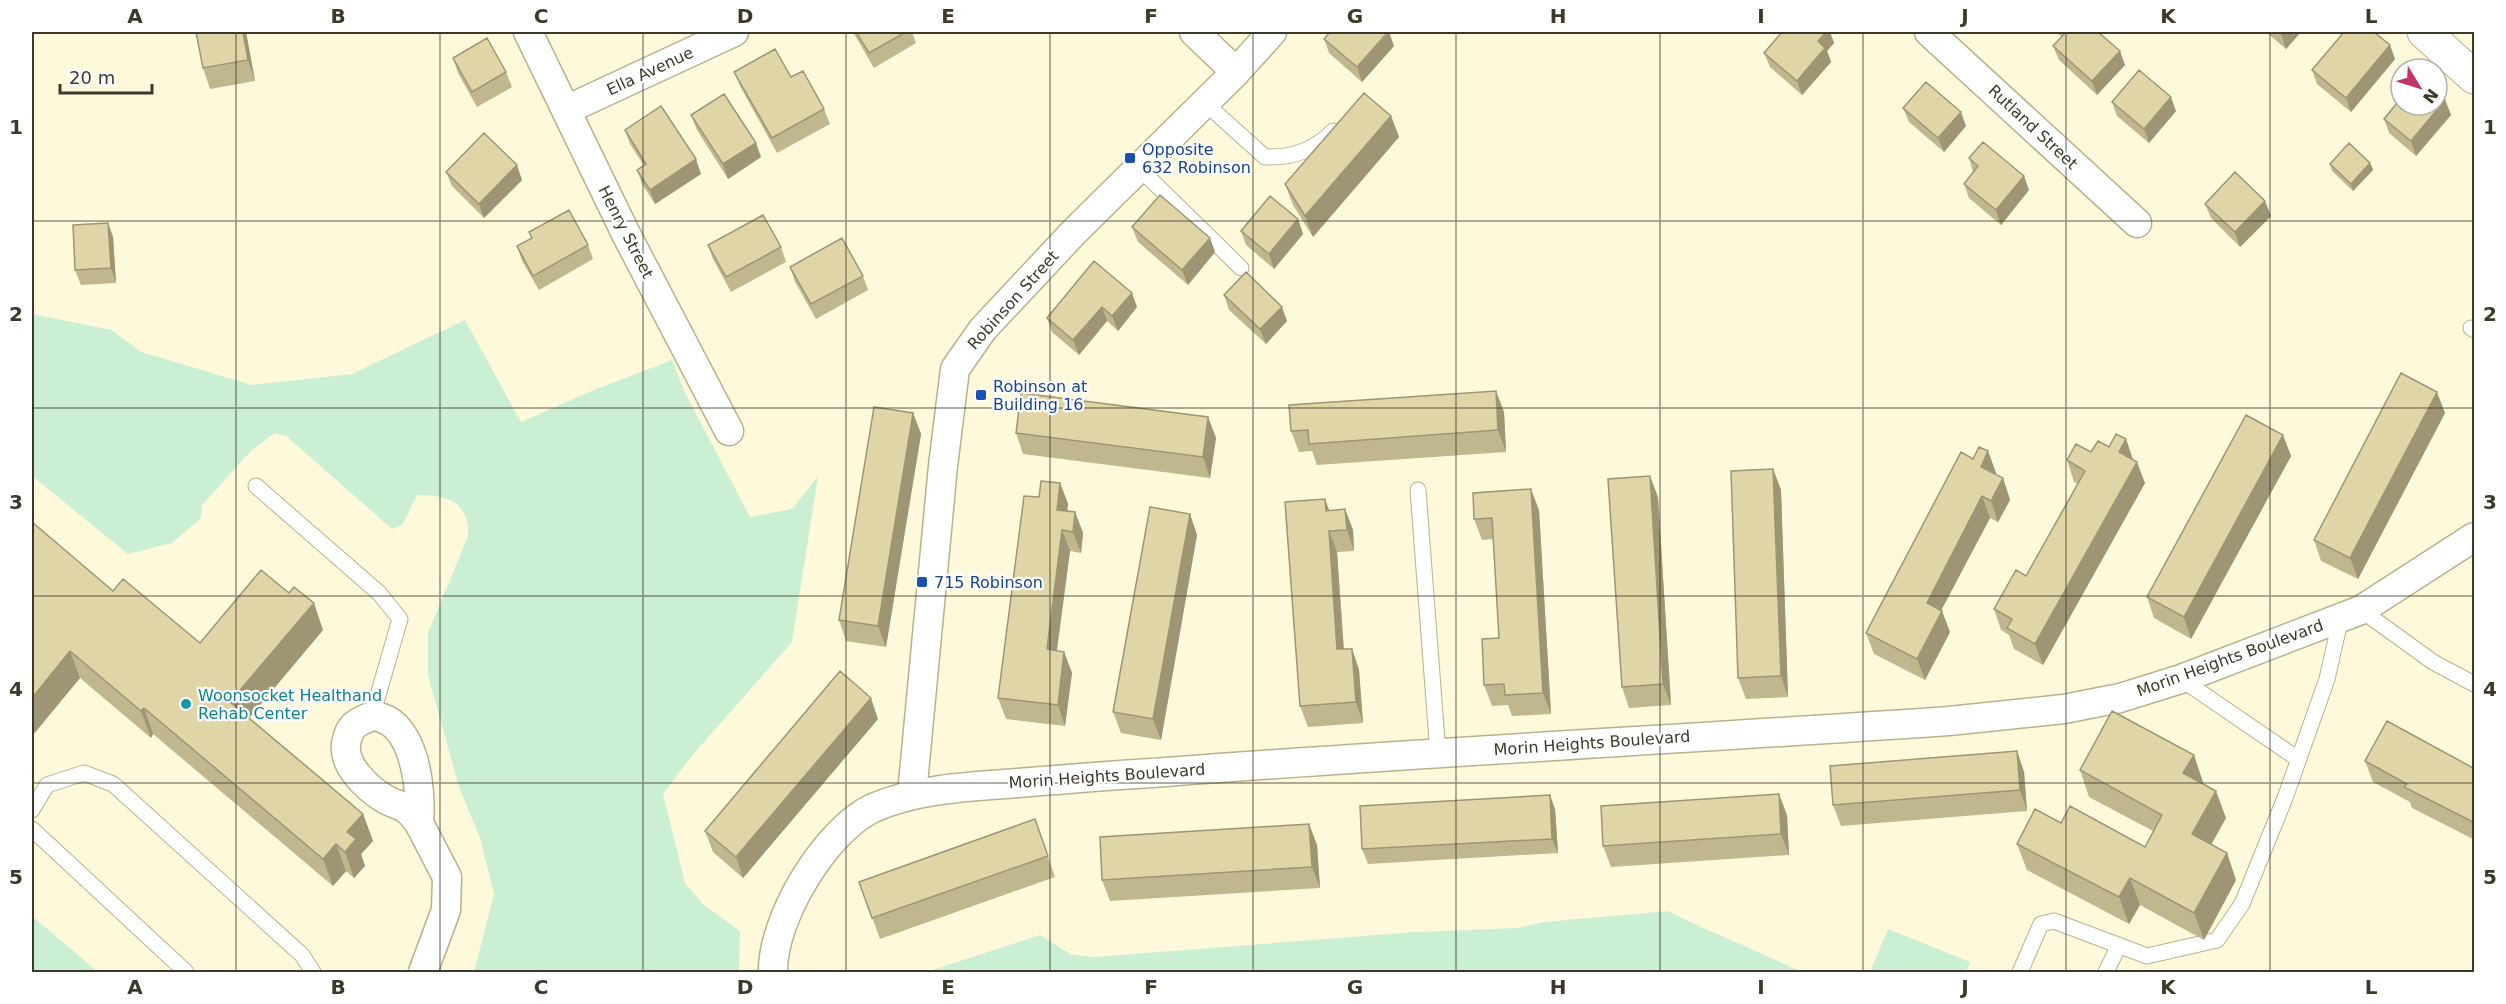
<svg xmlns="http://www.w3.org/2000/svg" width="2506" height="1004" font-family="'DejaVu Sans',sans-serif">
	<rect width="100%" height="100%" fill="#fff9db"/>
	<!-- green -->
	<path fill="#cbefd2" d="M 32,314 L 112,330 L 141,352 L 252,385 L 352,374 L 465,320 L 521,422 L 594,390 L 672,360 L 686,395 L 750,517 L 792,509 L 818,476 L 792,642 L 690,758 L 663,794 L 685,883 L 703,904 L 740,931 L 739,972 L 474,972 L 494,894 L 480,838 L 459,787 L 428,675 L 428,633 L 468,536 C 470,501 446,495 417,495 L 403,524 L 392,529 L 286,436 L 274,433 L 250,452 L 202,505 L 201,518 L 172,543 L 128,554 L 32,476 Z
		M 1668,911 C 1712,933 1758,951 1802,972 L 926,972 L 1040,935 L 1070,954 L 1094,957 L 1416,932 L 1516,928 L 1545,922 Z
		M 32,916 L 98,972 L 32,972 Z
		M 1888,929 L 1970,962 L 1966,972 L 1870,972 Z"/>
	<g fill="none" stroke-linecap="round" stroke-linejoin="round">
		<!-- service casing -->
		<g stroke="#b9b18d" stroke-width="17">
			<path id="service" d="M 1205,103 L 1265,157 C 1291,158 1315,150 1333,131
				M 1139,168 L 1241,268
				M 2471,328 L 2474,330
				M 256,486 L 379,593 L 400,619 L 372,716
				M 1418,490 L 1438,754
				M 2361,610 L 2433,662 L 2474,684
				M 2181,679 L 2298,759
				M 32,810 L 47,785 L 84,773 L 113,784 L 302,955 L 313,972
				M 32,829 L 186,972
				M 2020,972 L 2041,924 L 2054,921 L 2147,956 L 2217,940 L 2242,904 L 2285,798 L 2327,679 L 2341,617
				M 2106,972 L 2119,945"/>
		</g>
		<!-- minor casing -->
		<g stroke="#b9b18d" stroke-width="31">
			<path id="minor" d="M 528,32 L 626,234 L 729,431
				M 1194,32 L 1236,72
				M 1929,32 L 2137,223
				M 566,110 L 734,32
				M 372,716 C 415,718 422,790 419,823 C 415,818 411,812 406,809 C 400,805 392,803 385,799 C 368,789 343,766 346,744 C 349,726 355,723 372,716 Z
				M 912,794 L 943,466 L 955,369 L 983,329 L 1074,232 L 1236,72 L 1272,32
				M 419,823 L 447,877 L 446,910 L 423,972
				M 773,972 C 772,919 825,831 873,808 C 919,788 969,787 1018,783 C 1067,779 1117,775 1166,772 C 1427,752 1688,739 1949,721 L 2064,709 L 2120,698 L 2181,679 L 2361,610 L 2474,537"/>
		</g>
		<!-- tertiary casing -->
		<g stroke="#b9b18d" stroke-width="35">
			<path id="tertiary" d="M 2424,32 L 2474,77"/>
		</g>
		<!-- service -->
		<use href="#service" stroke="#fff" stroke-width="15"/>
		<!-- minor -->
		<use href="#minor" stroke="#fff" stroke-width="28"/>
		<!-- tertiary -->
		<use href="#tertiary" stroke="#fff" stroke-width="33"/>
	</g>
	<!-- wall -->
	<path fill="#c1b78f" d="M 246,32 L 255,81 L 210,89 L 203,68 Z
		M 853,32 L 912,32 L 916,43 L 874,68 Z
		M 1782,32 L 1830,32 L 1834,43 L 1827,51 L 1831,62 L 1802,95 L 1770,67 L 1764,53 Z
		M 2056,32 L 2103,32 L 2101,34 L 2125,65 L 2097,95 L 2059,60 L 2053,46 L 2062,37 Z
		M 2266,32 L 2301,32 L 2286,49 Z
		M 1324,39 L 1394,46 L 1362,82 L 1329,53 Z
		M 2390,45 L 2395,59 L 2351,112 L 2317,84 L 2312,70 Z
		M 453,58 L 506,72 L 512,87 L 477,107 L 458,73 Z
		M 734,72 L 791,77 L 824,109 L 830,124 L 777,153 L 740,86 Z
		M 2445,100 L 2451,115 L 2416,156 L 2389,133 L 2384,119 Z
		M 2112,102 L 2176,111 L 2149,143 L 2117,116 Z
		M 1903,108 L 1966,126 L 1944,152 L 1909,122 Z
		M 691,115 L 761,157 L 728,179 L 697,130 Z
		M 1391,116 L 1399,137 L 1313,237 L 1293,205 L 1285,184 Z
		M 625,130 L 701,174 L 655,204 L 642,184 L 637,170 L 644,166 L 630,144 Z
		M 1969,158 L 2029,190 L 2001,225 L 1969,198 L 1964,184 L 1973,172 Z
		M 2370,163 L 2373,170 L 2353,191 L 2332,171 L 2330,164 Z
		M 446,172 L 522,180 L 484,218 L 452,186 Z
		M 2265,201 L 2271,216 L 2240,247 L 2211,218 L 2205,204 Z
		M 1298,219 L 1303,234 L 1274,269 L 1246,245 L 1241,231 Z
		M 108,223 L 113,237 L 116,283 L 81,285 L 75,270 Z
		M 1132,227 L 1210,238 L 1215,252 L 1188,285 L 1138,242 Z
		M 529,232 L 588,245 L 593,259 L 539,290 L 522,261 L 517,246 L 531,238 Z
		M 708,245 L 781,247 L 786,262 L 731,292 L 713,259 Z
		M 1094,261 L 1137,307 L 1118,331 L 1107,321 L 1079,355 L 1052,332 L 1047,318 Z
		M 790,267 L 863,276 L 868,290 L 816,319 L 795,282 Z
		M 1224,295 L 1287,321 L 1266,344 L 1229,310 Z
		M 1504,412 L 1506,452 L 1317,465 L 1312,451 L 1299,452 L 1291,431 Z
		M 913,413 L 921,434 L 886,647 L 846,641 L 839,620 Z
		M 2445,413 L 2358,579 L 2321,561 L 2314,540 Z
		M 1208,417 L 1216,438 L 1210,478 L 1023,454 L 1016,433 Z
		M 2283,435 L 2291,456 L 2191,639 L 2154,618 L 2147,597 Z
		M 2126,439 L 2133,460 L 2145,483 L 2043,665 L 2014,649 L 2009,635 L 2001,630 L 1994,609 L 2026,576 L 2078,484 L 2074,482 L 2067,460 L 2109,447 Z
		M 1988,451 L 1996,473 L 1995,475 L 2003,478 L 2010,500 L 1998,522 L 1990,518 L 1941,610 L 1950,632 L 1925,680 L 1874,654 L 1866,633 L 1973,459 Z
		M 1773,469 L 1781,490 L 1788,697 L 1746,699 L 1738,678 Z
		M 1060,483 L 1068,504 L 1067,511 L 1075,512 L 1083,533 L 1081,553 L 1070,551 L 1057,651 L 1064,652 L 1072,673 L 1065,726 L 1006,719 L 998,698 L 1039,497 Z
		M 1658,497 L 1671,705 L 1629,708 L 1622,687 Z
		M 1345,509 L 1353,530 L 1354,551 L 1337,552 L 1344,649 L 1352,649 L 1359,670 L 1363,723 L 1308,727 L 1300,706 L 1329,511 Z
		M 1539,510 L 1551,714 L 1512,716 L 1508,705 L 1492,706 L 1484,685 L 1499,638 L 1493,539 L 1482,540 L 1474,519 Z
		M 1190,514 L 1197,535 L 1161,740 L 1121,733 L 1113,712 Z
		M 32,522 L 113,591 L 200,643 L 289,593 L 323,630 L 249,718 L 363,814 L 373,841 L 361,854 L 365,866 L 354,878 L 346,871 L 333,886 L 153,734 L 151,738 L 80,678 L 32,736 Z
		M 878,719 L 743,878 L 713,852 L 705,831 Z
		M 2017,751 L 2024,772 L 2027,811 L 1841,826 L 1833,805 Z
		M 2365,761 L 2475,769 L 2475,840 L 2412,808 L 2410,802 L 2373,782 Z
		M 2080,770 L 2203,782 L 2203,783 L 2226,818 L 2211,844 L 2227,853 L 2236,880 L 2204,940 L 2140,905 L 2129,924 L 2027,870 L 2017,844 L 2061,823 L 2145,847 L 2153,831 L 2089,797 Z
		M 1555,809 L 1558,853 L 1368,864 L 1362,849 Z
		M 1787,815 L 1789,855 L 1611,867 L 1603,846 Z
		M 1035,819 L 1055,877 L 880,939 L 859,882 Z
		M 1309,824 L 1317,845 L 1320,888 L 1110,901 L 1102,880 Z"/>
	<!-- shaded-wall -->
	<path fill="#9d9574" d="M 243,32 L 246,32 L 255,81 L 248,60 Z
		M 1389,32 L 1394,46 L 1362,82 L 1357,67 Z
		M 1826,32 L 1830,32 L 1834,43 L 1827,51 L 1831,62 L 1802,95 L 1797,81 L 1818,41 Z
		M 2284,32 L 2301,32 L 2286,49 L 2281,34 Z
		M 2390,45 L 2395,59 L 2351,112 L 2346,98 Z
		M 2120,51 L 2125,65 L 2097,95 L 2092,81 Z
		M 2171,97 L 2176,111 L 2149,143 L 2144,129 Z
		M 2445,100 L 2451,115 L 2416,156 L 2411,141 Z
		M 1961,112 L 1966,126 L 1944,152 L 1938,138 Z
		M 1391,116 L 1399,137 L 1313,237 L 1305,216 Z
		M 756,143 L 761,157 L 728,179 L 723,164 Z
		M 696,159 L 701,174 L 655,204 L 650,190 Z
		M 2370,163 L 2373,170 L 2353,191 L 2351,184 Z
		M 517,165 L 522,180 L 484,218 L 479,204 Z
		M 2024,176 L 2029,190 L 2001,225 L 1996,210 Z
		M 2265,201 L 2271,216 L 2240,247 L 2235,232 Z
		M 1298,219 L 1303,234 L 1274,269 L 1269,254 Z
		M 108,223 L 113,237 L 116,283 L 111,268 Z
		M 1210,238 L 1215,252 L 1188,285 L 1182,270 Z
		M 1132,293 L 1137,307 L 1118,331 L 1112,316 Z
		M 1102,307 L 1107,321 L 1079,355 L 1073,340 Z
		M 1282,307 L 1287,321 L 1266,344 L 1260,329 Z
		M 1496,391 L 1504,412 L 1506,452 L 1498,430 Z
		M 2437,392 L 2445,413 L 2358,579 L 2350,558 Z
		M 913,413 L 921,434 L 886,647 L 878,626 Z
		M 1208,417 L 1216,438 L 1210,478 L 1203,457 Z
		M 2283,435 L 2291,456 L 2191,639 L 2184,617 Z
		M 2126,439 L 2133,460 L 2119,452 Z
		M 1988,451 L 1996,473 L 1988,488 L 1981,467 Z
		M 2137,462 L 2145,483 L 2043,665 L 2035,644 Z
		M 1773,469 L 1781,490 L 1788,697 L 1781,676 Z
		M 1650,476 L 1658,497 L 1671,705 L 1663,684 Z
		M 2003,478 L 2010,500 L 1998,522 L 1991,501 Z
		M 1060,483 L 1068,504 L 1065,531 L 1057,510 Z
		M 1531,489 L 1539,510 L 1551,714 L 1543,693 Z
		M 1982,496 L 1990,518 L 1934,624 L 1927,603 Z
		M 1325,499 L 1333,520 L 1334,532 L 1326,511 Z
		M 1345,509 L 1353,530 L 1354,551 L 1347,530 Z
		M 1075,512 L 1083,533 L 1081,553 L 1073,532 Z
		M 1190,514 L 1197,535 L 1161,740 L 1153,719 Z
		M 1062,530 L 1070,551 L 1054,670 L 1047,649 Z
		M 1329,531 L 1337,552 L 1345,670 L 1337,649 Z
		M 314,603 L 323,630 L 240,729 L 230,702 Z
		M 1942,611 L 1950,632 L 1925,680 L 1917,659 Z
		M 1352,649 L 1359,670 L 1363,723 L 1356,702 Z
		M 70,651 L 80,678 L 32,736 L 32,698 Z
		M 1064,652 L 1072,673 L 1065,726 L 1058,705 Z
		M 871,698 L 878,719 L 743,878 L 736,857 Z
		M 144,708 L 153,734 L 151,738 L 141,711 Z
		M 2017,751 L 2024,772 L 2027,811 L 2020,790 Z
		M 2194,755 L 2203,782 L 2193,800 L 2183,773 Z
		M 2216,791 L 2226,818 L 2202,861 L 2192,834 Z
		M 1779,794 L 1787,815 L 1789,855 L 1781,834 Z
		M 1550,795 L 1555,809 L 1558,853 L 1552,839 Z
		M 363,814 L 373,841 L 361,854 L 365,866 L 354,878 L 345,852 L 347,832 Z
		M 1309,824 L 1317,845 L 1320,888 L 1312,867 Z
		M 336,844 L 346,871 L 333,886 L 323,859 Z
		M 2227,853 L 2236,880 L 2204,940 L 2194,913 Z
		M 2130,878 L 2140,905 L 2129,924 L 2119,897 Z"/>
	<!-- building -->
	<path fill="#e0d5a6" stroke="#9d9574" stroke-width="1.5" d="M 196,32 L 243,32 L 248,60 L 203,68 Z
		M 856,32 L 906,32 L 869,53 Z
		M 1330,32 L 1388,32 L 1357,67 L 1324,39 Z
		M 1782,32 L 1826,32 L 1818,41 L 1825,48 L 1797,81 L 1764,53 Z
		M 2066,32 L 2098,32 L 2120,51 L 2092,81 L 2053,46 Z
		M 2344,32 L 2374,32 L 2390,45 L 2346,98 L 2312,70 Z
		M 487,38 L 506,72 L 472,92 L 453,58 Z
		M 775,49 L 791,77 L 803,71 L 824,109 L 772,138 L 734,72 Z
		M 2139,70 L 2171,97 L 2144,129 L 2112,102 Z
		M 1926,82 L 1961,112 L 1938,138 L 1903,108 Z
		M 1364,93 L 1391,116 L 1305,216 L 1285,184 Z
		M 2437,93 L 2445,100 L 2411,141 L 2384,119 L 2401,98 L 2401,105 L 2437,105 Z
		M 724,94 L 756,143 L 723,164 L 691,115 Z
		M 661,106 L 696,159 L 650,190 L 637,170 L 646,164 L 625,130 Z
		M 484,133 L 517,165 L 479,204 L 446,172 Z
		M 1983,142 L 2024,176 L 1996,210 L 1964,184 L 1978,166 L 1969,158 Z
		M 2349,143 L 2370,163 L 2351,184 L 2330,164 Z
		M 2235,172 L 2265,201 L 2235,232 L 2205,204 Z
		M 1160,195 L 1210,238 L 1182,270 L 1132,227 Z
		M 1270,196 L 1298,219 L 1269,254 L 1241,231 Z
		M 569,210 L 588,245 L 533,276 L 517,246 L 532,238 L 529,232 Z
		M 763,215 L 781,247 L 726,277 L 708,245 Z
		M 108,223 L 111,268 L 75,270 L 73,225 Z
		M 842,238 L 863,276 L 811,304 L 790,267 Z
		M 1094,261 L 1132,293 L 1112,316 L 1102,307 L 1073,340 L 1047,318 Z
		M 1246,272 L 1282,307 L 1260,329 L 1224,295 Z
		M 2401,373 L 2437,392 L 2350,558 L 2314,540 Z
		M 1496,391 L 1498,430 L 1309,444 L 1308,430 L 1291,431 L 1289,405 Z
		M 1021,393 L 1208,417 L 1203,457 L 1016,433 Z
		M 874,407 L 913,413 L 878,626 L 839,620 Z
		M 2246,415 L 2283,435 L 2184,617 L 2147,597 Z
		M 2116,434 L 2126,439 L 2119,452 L 2137,462 L 2035,644 L 2007,628 L 2012,619 L 1994,609 L 2016,570 L 2026,576 L 2085,471 L 2067,460 L 2076,444 L 2091,452 L 2098,441 L 2109,447 Z
		M 1979,447 L 1988,451 L 1981,467 L 2003,478 L 1991,501 L 1982,496 L 1927,603 L 1942,611 L 1917,659 L 1866,633 L 1961,452 L 1973,459 Z
		M 1773,469 L 1781,676 L 1738,678 L 1731,471 Z
		M 1650,476 L 1663,684 L 1622,687 L 1608,479 Z
		M 1041,481 L 1060,483 L 1057,510 L 1075,512 L 1073,532 L 1062,530 L 1047,649 L 1064,652 L 1058,705 L 998,698 L 1024,496 L 1039,497 Z
		M 1531,489 L 1543,693 L 1505,695 L 1504,684 L 1484,685 L 1482,639 L 1499,638 L 1492,518 L 1474,519 L 1473,493 Z
		M 1325,499 L 1326,511 L 1345,509 L 1347,530 L 1329,531 L 1337,649 L 1352,649 L 1356,702 L 1300,706 L 1285,502 Z
		M 1150,507 L 1190,514 L 1153,719 L 1113,712 Z
		M 32,522 L 113,591 L 123,579 L 200,643 L 261,570 L 289,593 L 294,587 L 314,603 L 230,702 L 363,814 L 347,832 L 356,839 L 345,852 L 336,844 L 323,859 L 144,708 L 141,711 L 70,651 L 32,698 Z
		M 840,671 L 871,698 L 736,857 L 705,831 Z
		M 2112,711 L 2194,755 L 2183,773 L 2216,791 L 2192,834 L 2227,853 L 2194,913 L 2130,878 L 2119,897 L 2017,844 L 2035,809 L 2061,823 L 2070,806 L 2145,847 L 2162,815 L 2080,770 Z
		M 2387,721 L 2475,769 L 2475,823 L 2404,787 L 2407,784 L 2365,761 Z
		M 2017,751 L 2020,790 L 1833,805 L 1830,766 Z
		M 1779,794 L 1781,834 L 1603,846 L 1601,806 Z
		M 1550,795 L 1552,839 L 1362,849 L 1360,806 Z
		M 1035,819 L 1048,856 L 872,918 L 859,882 Z
		M 1309,824 L 1312,867 L 1102,880 L 1100,837 Z"/>
	<!-- grid -->
	<path fill="none" stroke="#3c392a" stroke-width="1.5" stroke-opacity="0.55" d="M 236,32 L 236,972M 440,32 L 440,972M 643,32 L 643,972M 846,32 L 846,972M 1050,32 L 1050,972M 1253,32 L 1253,972M 1456,32 L 1456,972M 1660,32 L 1660,972M 1863,32 L 1863,972M 2066,32 L 2066,972M 2270,32 L 2270,972M 32,221 L 2474,221M 32,408 L 2474,408M 32,596 L 2474,596M 32,783 L 2474,783"/>
	<!-- markers -->
	<g fill="#1a4fb4" stroke="#fff" stroke-width="2">
		<rect x="1124" y="152" width="12" height="12" rx="3"/>
		<rect x="975" y="389" width="12" height="12" rx="3"/>
		<rect x="916" y="576" width="12" height="12" rx="3"/>
	</g>
	<circle fill="#0f9aa8" stroke="#fff" stroke-width="2" cx="186" cy="704" r="6"/>
	<g text-anchor="middle" dominant-baseline="central" stroke-width="4.5" stroke-linejoin="round" paint-order="stroke">
		<!-- street labels -->
		<g font-size="16" fill="#3c392a" stroke="#fff">
			<text transform="translate(650 71) rotate(-25)">Ella Avenue</text>
			<text transform="translate(2033 127) rotate(43)">Rutland Street</text>
			<text transform="translate(626 232) rotate(63)">Henry Street</text>
			<text transform="translate(1013 300) rotate(-48)">Robinson Street</text>
			<text transform="translate(2230 658) rotate(-20)">Morin Heights Boulevard</text>
			<text transform="translate(1592 743) rotate(-4)">Morin Heights Boulevard</text>
			<text transform="translate(1107 776) rotate(-4)">Morin Heights Boulevard</text>
		</g>
		<!-- transit labels -->
		<g font-size="16" fill="#164399" stroke="#fff" text-anchor="start">
			<text x="1142" y="149">Opposite<tspan x="1142" dy="18">632 Robinson</tspan></text>
			<text x="993" y="386">Robinson at<tspan x="993" dy="18">Building 16</tspan></text>
			<text x="934" y="582">715 Robinson</text>
		</g>
		<!-- culture labels -->
		<g font-size="16" fill="#0d838f" stroke="#fff" text-anchor="start">
			<text x="198" y="695">Woonsocket Healthand<tspan x="198" dy="18">Rehab Center</tspan></text>
		</g>
	</g>
	<!-- border -->
	<rect width="2506" height="1004" fill="none" stroke="#ffffff" stroke-width="66"/>
	<!-- north arrow -->
	<g transform="translate(2419 87) rotate(128)"><circle r="28" fill="#ffffff" stroke="#b1b0aa" stroke-width="1.5"/>
	<path d="M0-4.5L10 22L0 15L-10 22Z" fill="#c03469"/>
	<text y="-9" font-size="16" font-weight="bold" text-anchor="middle" fill="#3c392a">N</text>
	</g>
	<!-- scale -->
	<path d="M60 84v9h92v-9" fill="none" stroke="#3c392a" stroke-width="3"/>
	<text x="69" y="84" font-size="18" fill="#3c392a" stroke="#ffffff" stroke-width="4.5" paint-order="stroke">20 m</text>
	<rect x="33" y="33" width="2440" height="938" fill="none" stroke="#3c392a" stroke-width="2"/>
	<g font-size="20" text-anchor="middle" font-weight="bold" fill="#3c392a">
		<text x="135" y="23">A</text>
		<text x="338" y="23">B</text>
		<text x="541" y="23">C</text>
		<text x="745" y="23">D</text>
		<text x="948" y="23">E</text>
		<text x="1151" y="23">F</text>
		<text x="1355" y="23">G</text>
		<text x="1558" y="23">H</text>
		<text x="1761" y="23">I</text>
		<text x="1965" y="23">J</text>
		<text x="2168" y="23">K</text>
		<text x="2371" y="23">L</text>
		<text x="16" y="134">1</text>
		<text x="2490" y="134">1</text>
		<text x="16" y="321">2</text>
		<text x="2490" y="321">2</text>
		<text x="16" y="509">3</text>
		<text x="2490" y="509">3</text>
		<text x="16" y="696">4</text>
		<text x="2490" y="696">4</text>
		<text x="16" y="884">5</text>
		<text x="2490" y="884">5</text>
		<text x="135" y="994">A</text>
		<text x="338" y="994">B</text>
		<text x="541" y="994">C</text>
		<text x="745" y="994">D</text>
		<text x="948" y="994">E</text>
		<text x="1151" y="994">F</text>
		<text x="1355" y="994">G</text>
		<text x="1558" y="994">H</text>
		<text x="1761" y="994">I</text>
		<text x="1965" y="994">J</text>
		<text x="2168" y="994">K</text>
		<text x="2371" y="994">L</text>
	</g>
</svg>
